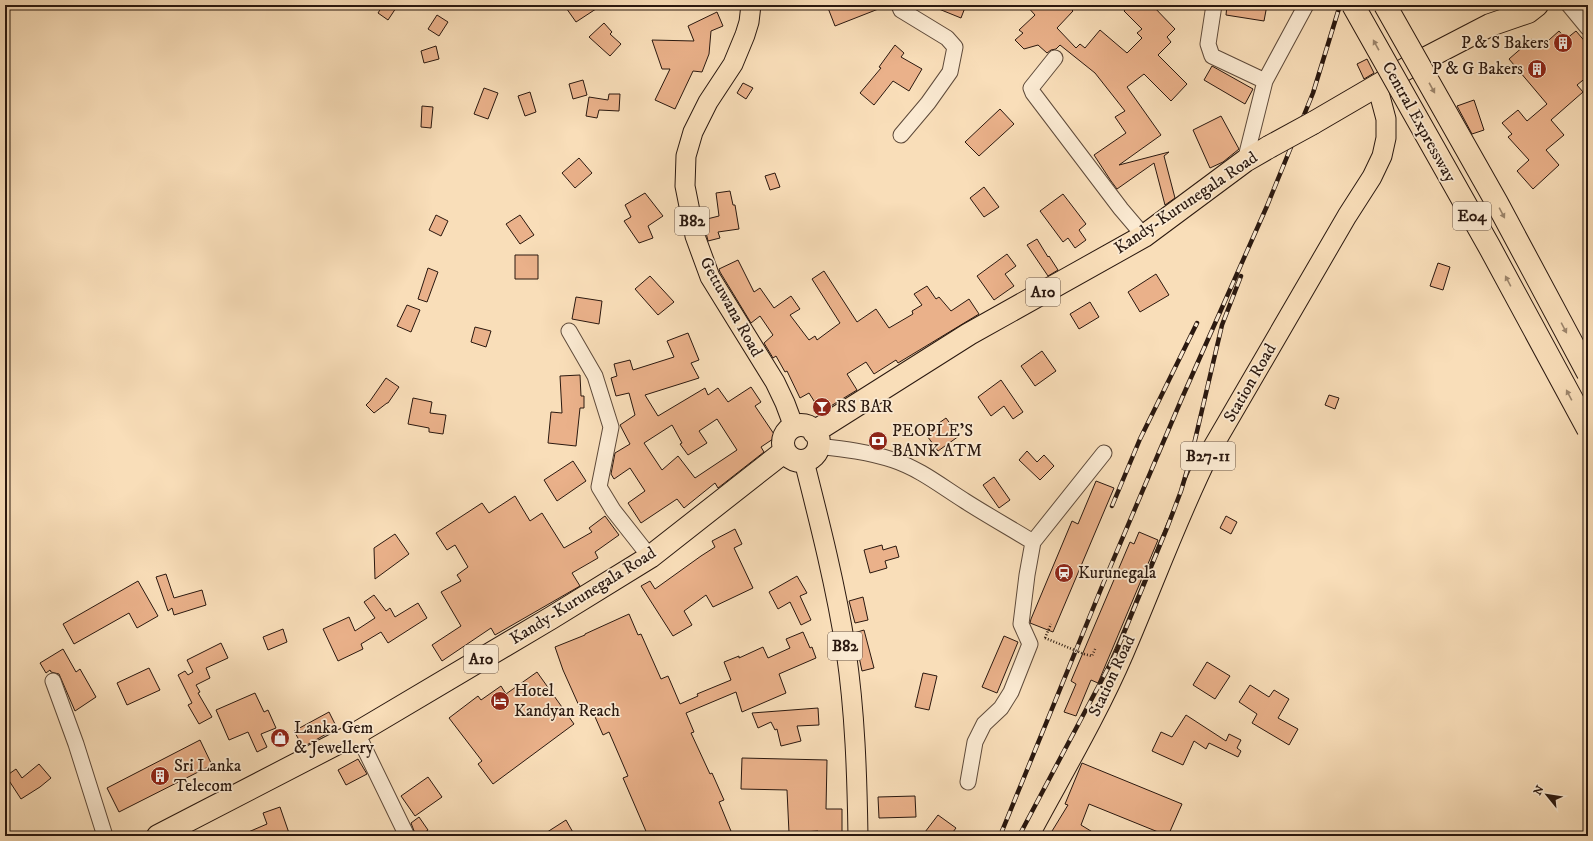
<svg xmlns="http://www.w3.org/2000/svg" width="1593" height="841" font-family="'IM FELL DW Pica',serif">
	<rect width="100%" height="100%" fill="#f9deb9"/>
	<filter id="stains"><feTurbulence type="fractalNoise" baseFrequency=".005" numOctaves="4"/><feColorMatrix values="0 0 0 0 .2 0 0 0 0 .09 0 0 0 0 .02 0 0 0 .5 -.17"/></filter>
	<radialGradient id="worn" r=".72"><stop offset=".6" stop-color="#630" stop-opacity="0"/><stop offset="1" stop-color="#630" stop-opacity=".3"/></radialGradient>
	<!-- building -->
	<path fill="#eab18a" stroke="#2a180f" fill-rule="evenodd" d="M 383,5 L 398,5 L 388,20 L 378,13 Z
		M 564,5 L 602,5 L 576,22 Z
		M 835,5 L 886,5 L 886,6 L 835,26 L 828,8 Z
		M 929,5 L 966,5 L 961,18 Z
		M 1026,5 L 1067,5 L 1073,11 L 1057,28 L 1076,48 L 1080,44 L 1085,48 L 1100,30 L 1127,53 L 1142,38 L 1137,33 L 1142,29 L 1124,11 L 1129,5 L 1152,5 L 1175,29 L 1167,37 L 1171,42 L 1158,55 L 1187,84 L 1171,101 L 1144,74 L 1127,87 L 1161,135 L 1119,165 L 1169,152 L 1164,156 L 1175,198 L 1165,205 L 1154,163 L 1117,189 L 1111,181 L 1094,155 L 1126,133 L 1115,117 L 1125,111 L 1095,73 L 1060,45 L 1056,49 L 1051,50 L 1047,53 L 1038,45 L 1024,49 L 1015,40 L 1023,33 L 1019,30 L 1035,15 Z
		M 1227,5 L 1267,5 L 1264,21 L 1226,15 Z
		M 717,12 L 723,26 L 711,31 L 709,54 L 702,72 L 693,71 L 675,109 L 655,100 L 670,69 L 662,69 L 652,40 L 694,41 L 688,26 Z
		M 437,15 L 448,22 L 439,36 L 428,29 Z
		M 604,23 L 612,32 L 610,34 L 621,44 L 610,56 L 589,37 Z
		M 1559,31 L 1566,39 L 1576,31 L 1588,45 L 1588,76 L 1577,85 L 1583,92 L 1551,120 L 1564,135 L 1546,150 L 1559,165 L 1533,189 L 1517,171 L 1529,160 L 1508,137 L 1512,134 L 1502,123 L 1518,110 L 1527,121 L 1547,104 L 1509,59 L 1532,39 L 1540,48 Z
		M 895,45 L 904,53 L 901,57 L 922,69 L 909,91 L 893,81 L 874,105 L 860,93 L 881,68 L 879,67 Z
		M 436,46 L 439,59 L 424,63 L 421,51 Z
		M 1367,59 L 1374,73 L 1364,79 L 1357,64 Z
		M 1212,66 L 1253,89 L 1245,104 L 1204,80 Z
		M 583,80 L 587,95 L 573,99 L 569,84 Z
		M 743,83 L 753,88 L 746,99 L 737,93 Z
		M 484,88 L 498,93 L 488,119 L 474,114 Z
		M 530,92 L 536,112 L 525,116 L 518,96 Z
		M 609,94 L 620,94 L 619,111 L 599,110 L 597,118 L 586,116 L 589,97 L 608,100 Z
		M 1474,100 L 1484,130 L 1472,134 L 1457,106 Z
		M 422,106 L 433,107 L 431,128 L 421,127 Z
		M 1000,109 L 1014,124 L 979,156 L 965,142 Z
		M 1221,116 L 1239,149 L 1223,162 L 1210,168 L 1193,130 Z
		M 579,158 L 592,173 L 575,188 L 562,173 Z
		M 775,173 L 780,187 L 770,190 L 765,176 Z
		M 984,187 L 999,207 L 984,217 L 970,198 Z
		M 730,191 L 733,205 L 735,205 L 739,229 L 718,232 L 720,238 L 708,241 L 703,220 L 719,216 L 716,193 Z
		M 645,193 L 663,216 L 648,226 L 653,238 L 639,243 L 624,221 L 631,217 L 625,205 Z
		M 1063,194 L 1086,224 L 1079,230 L 1086,240 L 1075,248 L 1068,238 L 1063,242 L 1040,211 Z
		M 436,215 L 448,221 L 441,236 L 429,230 Z
		M 520,215 L 534,235 L 520,244 L 506,224 Z
		M 1037,239 L 1048,257 L 1049,256 L 1058,270 L 1048,276 L 1027,245 Z
		M 1007,254 L 1016,266 L 1005,274 L 1014,286 L 994,300 L 977,276 Z
		M 515,255 L 538,255 L 538,279 L 515,279 Z
		M 738,260 L 754,292 L 760,288 L 774,308 L 791,296 L 800,309 L 790,315 L 809,340 L 815,336 L 817,340 L 840,323 L 812,279 L 824,271 L 857,322 L 876,309 L 889,328 L 913,314 L 912,311 L 922,305 L 914,294 L 927,286 L 936,299 L 939,297 L 951,311 L 969,299 L 979,314 L 898,363 L 896,360 L 874,374 L 866,362 L 847,374 L 857,390 L 821,412 L 809,393 L 800,398 L 787,371 L 785,372 L 776,356 L 773,358 L 764,343 L 773,335 L 760,316 L 751,323 L 720,272 L 719,269 Z
		M 1438,263 L 1450,267 L 1443,290 L 1430,286 Z
		M 428,268 L 438,272 L 427,302 L 418,299 Z
		M 1156,274 L 1169,295 L 1140,312 L 1128,292 Z
		M 650,276 L 674,302 L 658,315 L 635,289 Z
		M 576,297 L 602,301 L 599,324 L 572,319 Z
		M 1090,302 L 1099,317 L 1079,329 L 1070,314 Z
		M 407,305 L 420,310 L 411,332 L 397,326 Z
		M 475,327 L 491,331 L 486,347 L 471,342 Z
		M 688,333 L 699,360 L 691,363 L 699,378 L 645,395 L 658,416 L 705,388 L 708,395 L 718,388 L 728,402 L 751,387 L 761,402 L 755,406 L 776,437 L 761,447 L 764,452 L 718,488 L 715,483 L 684,508 L 677,499 L 641,523 L 628,503 L 645,491 L 630,468 L 614,479 L 611,474 L 615,453 L 630,444 L 620,425 L 635,415 L 629,393 L 616,396 L 611,378 L 617,376 L 614,364 L 630,360 L 633,370 L 674,357 L 667,341 ZM 717,419 L 737,450 L 695,478 L 678,456 L 662,470 L 644,443 L 672,425 L 682,443 L 680,444 L 688,455 L 707,443 L 699,431 Z
		M 1042,351 L 1056,371 L 1035,386 L 1021,366 Z
		M 580,375 L 581,396 L 584,396 L 584,408 L 580,408 L 576,446 L 548,443 L 551,412 L 562,413 L 560,376 Z
		M 386,378 L 399,387 L 388,403 L 387,403 L 374,413 L 366,405 L 370,401 Z
		M 1001,380 L 1023,412 L 1013,419 L 1004,406 L 991,416 L 978,397 Z
		M 1329,395 L 1339,398 L 1335,409 L 1325,405 Z
		M 413,398 L 432,402 L 430,413 L 446,415 L 443,434 L 429,432 L 429,428 L 408,424 Z
		M 946,418 L 959,436 L 938,451 L 925,433 Z
		M 1027,451 L 1037,462 L 1044,455 L 1054,466 L 1040,480 L 1019,460 Z
		M 573,461 L 586,481 L 557,501 L 544,480 Z
		M 994,477 L 1010,500 L 999,508 L 983,485 Z
		M 1096,481 L 1114,488 L 1053,632 L 1030,623 L 1031,619 L 1072,521 L 1078,524 Z
		M 515,496 L 530,521 L 542,513 L 564,548 L 592,532 L 589,528 L 605,516 L 619,535 L 595,552 L 598,558 L 572,573 L 580,586 L 495,635 L 491,628 L 442,661 L 432,645 L 461,626 L 441,592 L 461,581 L 457,575 L 468,567 L 455,545 L 447,550 L 436,533 L 482,503 L 489,513 Z
		M 1226,516 L 1237,522 L 1231,534 L 1220,528 Z
		M 735,529 L 742,544 L 734,548 L 753,588 L 713,607 L 706,595 L 684,611 L 692,625 L 673,636 L 641,586 L 650,581 L 655,589 L 701,556 L 715,547 L 712,541 Z
		M 1139,532 L 1158,540 L 1098,683 L 1091,680 L 1076,716 L 1064,712 L 1076,684 L 1071,681 L 1130,542 L 1134,544 Z
		M 395,534 L 409,554 L 375,579 L 374,548 Z
		M 882,545 L 883,550 L 896,546 L 899,557 L 885,561 L 887,568 L 870,573 L 864,550 Z
		M 166,574 L 174,598 L 202,590 L 206,605 L 174,615 L 172,608 L 168,611 L 156,577 Z
		M 797,576 L 807,593 L 800,596 L 811,620 L 801,625 L 790,602 L 778,609 L 769,592 Z
		M 138,581 L 158,616 L 137,628 L 129,613 L 74,644 L 63,624 Z
		M 374,595 L 386,611 L 390,608 L 395,617 L 418,603 L 427,618 L 388,643 L 381,632 L 361,644 L 363,649 L 338,661 L 323,629 L 349,617 L 355,631 L 375,618 L 364,602 Z
		M 863,597 L 868,620 L 855,623 L 849,601 Z
		M 629,614 L 638,635 L 641,634 L 661,679 L 668,676 L 680,704 L 698,696 L 697,694 L 731,680 L 724,662 L 739,656 L 739,658 L 763,647 L 768,658 L 790,648 L 786,639 L 803,632 L 810,648 L 812,647 L 816,658 L 779,674 L 786,693 L 742,712 L 736,692 L 686,713 L 694,732 L 691,733 L 710,774 L 712,773 L 724,800 L 719,802 L 733,836 L 648,836 L 623,778 L 628,776 L 609,732 L 603,735 L 592,710 L 584,717 L 563,670 L 555,647 L 585,635 L 585,634 Z
		M 283,629 L 287,642 L 268,650 L 263,637 Z
		M 864,630 L 874,668 L 862,671 L 854,633 Z
		M 1004,636 L 1018,642 L 997,693 L 982,687 Z
		M 221,643 L 228,658 L 206,668 L 210,678 L 196,685 L 200,692 L 198,693 L 212,717 L 199,724 L 188,705 L 192,703 L 178,675 L 185,671 L 188,675 L 193,672 L 187,660 Z
		M 63,649 L 76,672 L 80,669 L 96,697 L 75,711 L 59,674 L 51,672 L 50,670 L 46,673 L 40,663 Z
		M 1207,662 L 1230,676 L 1215,699 L 1193,685 Z
		M 149,668 L 160,690 L 127,705 L 117,683 Z
		M 537,672 L 574,724 L 493,784 L 478,764 L 482,761 L 449,718 L 478,696 L 481,700 L 501,686 L 506,694 Z
		M 923,673 L 937,676 L 929,710 L 915,707 Z
		M 1250,685 L 1269,697 L 1274,690 L 1289,699 L 1278,718 L 1298,729 L 1289,745 L 1252,723 L 1257,714 L 1239,702 Z
		M 255,693 L 264,712 L 268,710 L 276,728 L 261,734 L 267,747 L 257,752 L 248,732 L 229,740 L 216,710 Z
		M 818,708 L 819,725 L 797,726 L 801,741 L 781,746 L 777,729 L 775,730 L 771,722 L 758,728 L 752,713 Z
		M 329,712 L 337,728 L 303,747 L 294,731 Z
		M 1186,715 L 1226,741 L 1229,734 L 1241,740 L 1237,748 L 1241,751 L 1238,757 L 1209,743 L 1206,749 L 1194,741 L 1183,765 L 1152,751 L 1161,732 L 1172,737 Z
		M 200,740 L 212,765 L 119,812 L 107,788 Z
		M 742,758 L 827,760 L 826,809 L 842,809 L 842,836 L 818,836 L 818,831 L 789,833 L 787,790 L 741,789 Z
		M 358,759 L 367,774 L 346,785 L 338,770 Z
		M 1082,763 L 1182,804 L 1168,836 L 1089,804 L 1081,825 L 1099,836 L 1049,836 L 1068,805 L 1065,804 Z
		M 39,764 L 51,778 L 40,787 L 21,799 L 6,776 L 16,769 L 22,778 Z
		M 428,777 L 442,797 L 415,816 L 401,796 Z
		M 915,796 L 916,817 L 879,818 L 878,797 Z
		M 280,807 L 290,836 L 239,836 L 267,824 L 263,813 Z
		M 938,815 L 956,828 L 950,836 L 922,836 Z
		M 419,817 L 428,830 L 420,836 L 416,836 L 411,823 Z
		M 566,820 L 575,836 L 541,836 Z"/>
	<g fill="none" stroke-linecap="round" stroke-linejoin="round">
		<!-- minor casing -->
		<g stroke="#5e4a3a" stroke-width="17">
			<path id="minor" d="M 899,5 L 901,10 L 947,38 L 955,47 L 950,72 L 928,103 L 901,135
				M 1214,5 L 1208,44 L 1212,56 L 1265,81
				M 1569,5 L 1588,28
				M 1055,58 L 1031,88 L 1033,93 L 1121,209 L 1144,236
				M 1245,161 L 1265,81 L 1306,5
				M 569,331 L 595,376 L 611,427 L 599,487 L 613,510 L 650,557
				M 818,446 C 844,449 869,452 893,460 C 920,469 941,486 965,501 C 987,515 1010,528 1033,542
				M 53,681 L 76,744 L 105,836
				M 357,733 L 407,836
				M 968,782 L 975,742 L 984,724 L 1001,708 L 1011,692 L 1030,644 L 1021,624 L 1027,575 L 1033,542 L 1104,453"/>
		</g>
		<!-- major casing -->
		<g stroke="#2a180f" stroke-width="21">
			<path id="major" d="M 751,5 L 749,22 L 745,35 L 733,64 L 708,102 L 693,132 L 686,156 L 685,186 L 695,236 L 710,277 L 775,382 L 785,403 L 794,427
				M 804,461 C 820,524 836,587 846,651 C 855,712 857,774 858,836
				M 1029,836 C 1061,776 1097,716 1124,653 C 1153,586 1178,516 1211,450 L 1347,216 L 1372,177 L 1382,156 L 1386,138 L 1386,119 L 1377,85"/>
		</g>
		<!-- highway casing -->
		<g stroke="#2a180f" stroke-width="24">
			<path id="highway" d="M 1313,123 L 1409,67 L 1490,25 L 1528,12 L 1537,5
				M783 443a18 18 0 1 1 36 0a18 18 0 1 1-36 0Z
				M 814,432 L 969,334 L 1144,236 L 1245,161 L 1269,147
				M 158,836 L 357,733 L 551,618 L 650,557 L 785,451"/>
		</g>
		<!-- path -->
		<path stroke="#2a180f" stroke-width="2.5" stroke-dasharray="1 2" stroke-linecap="butt" d="M 1045,638 L 1051,624
			M 1084,654 L 1092,656 L 1096,647"/>
		<!-- minor -->
		<use href="#minor" stroke="#fbead2" stroke-width="15"/>
		<!-- major -->
		<use href="#major" stroke="#f9deb9" stroke-width="19"/>
		<!-- highway -->
		<use href="#highway" stroke="#f9deb9" stroke-width="22"/>
		<!-- rail casing -->
		<g stroke="#2a180f" stroke-width="4.5">
			<path id="rail" d="M 1112,506 L 1140,439 L 1197,323
				M 1000,836 L 1103,584 L 1182,398 L 1267,206 L 1313,93 L 1340,5
				M 1019,836 L 1115,655 L 1167,528 L 1181,491 L 1191,457 L 1222,325 L 1241,276"/>
		</g>
		<!-- rail -->
		<use href="#rail" stroke="#fbead2" stroke-width="3" stroke-dasharray="9" stroke-linecap="butt"/>
		<!-- highway-bridge casing -->
		<g stroke="#2a180f" stroke-width="24" stroke-linecap="butt">
			<path id="highway-bridge" d="M 1353,5 L 1489,246 L 1588,429
				M 1385,5 L 1497,203 L 1588,373
				M 1269,147 L 1313,123"/>
		</g>
		<!-- path-bridge -->
		<path stroke="#2a180f" stroke-width="2.5" stroke-dasharray="1 2" stroke-linecap="butt" d="M 1045,638 L 1084,654"/>
		<!-- highway-bridge -->
		<use href="#highway-bridge" stroke="#f9deb9" stroke-width="22"/>
	</g>
	<!-- one-way arrows -->
	<defs><path id="oneway-solid" d="M-6-.8H1V-3.2L6.5 0L1 3.2V.8H-6Z"/></defs>
	<g fill="#9c856c">
		<use href="#oneway-solid" transform="translate(1376 45) rotate(-119)"/>
		<use href="#oneway-solid" transform="translate(1432 88) rotate(61)"/>
		<use href="#oneway-solid" transform="translate(1502 213) rotate(62)"/>
		<use href="#oneway-solid" transform="translate(1508 281) rotate(-118)"/>
		<use href="#oneway-solid" transform="translate(1564 328) rotate(62)"/>
		<use href="#oneway-solid" transform="translate(1569 395) rotate(-118)"/>
	</g>
	<!-- icons -->
	<defs>
		<g id="building-disc" transform="scale(1)"><circle r="9.5" fill="#8f2418" stroke="#fbead2"/><path d="M-4-6H4V6H1V3H-1V6H-4ZM-2.5-4.3h1.7v1.8h-1.7ZM.8-4.3h1.7v1.8H.8ZM-2.5-1h1.7V.8h-1.7ZM.8-1h1.7V.8H.8Z" fill="#fff"/></g>
		<g id="bar-disc" transform="scale(1)"><circle r="9.5" fill="#8f2418" stroke="#fbead2"/><path d="M-6-5H6L.8 .8V4.5H3.5V6h-7V4.5H-.8V.8Z" fill="#fff"/></g>
		<g id="bank-disc" transform="scale(1)"><circle r="9.5" fill="#8f2418" stroke="#fbead2"/><path d="M-6-4H6V4H-6ZM0-2.3a2.3 2.3 0 1 0 0 4.6a2.3 2.3 0 1 0 0-4.6Z" fill="#fff"/></g>
		<g id="station-disc" transform="scale(1)"><circle r="9.5" fill="#8f2418" stroke="#fbead2"/><path d="M-3-6H3Q5-6 5-4V2Q5 4 3 4L4.5 6H3L1.5 4h-3L-3 6H-4.5L-3 4Q-5 4-5 2V-4Q-5-6-3-6ZM-3.5-4v3h7v-3ZM-3.5 1v1.5H-2V1ZM2 1v1.5H3.5V1Z" fill="#fff"/></g>
		<g id="hotel-disc" transform="scale(1)"><circle r="9.5" fill="#8f2418" stroke="#fbead2"/><path d="M-6-4.5h1.5V1H6V5H4.5V3h-9V5H-6ZM-4 0a1.8 1.8 0 1 1 3.6 0ZM.5 0V-2.5h3Q6-2.5 6 0Z" fill="#fff"/></g>
		<g id="shop-disc" transform="scale(1)"><circle r="9.5" fill="#8f2418" stroke="#fbead2"/><path d="M-5-2.5h2.3a2.7 3.5 0 0 1 5.4 0H5L5.5 6h-11ZM-1.5-2.5h3a1.5 2.3 0 0 0-3 0Z" fill="#fff"/></g>
	</defs>
	<g fill-rule="evenodd">
		<use href="#building-disc" x="1563" y="43"/>
		<use href="#building-disc" x="1537" y="69"/>
		<use href="#bar-disc" x="822" y="407"/>
		<use href="#bank-disc" x="878" y="441"/>
		<use href="#station-disc" x="1064" y="573"/>
		<use href="#hotel-disc" x="500" y="701"/>
		<use href="#shop-disc" x="280" y="738"/>
		<use href="#building-disc" x="160" y="776"/>
	</g>
	<g text-anchor="middle" dominant-baseline="central" stroke-width="3.5" stroke-linejoin="round" paint-order="stroke">
		<!-- shield labels -->
		<g fill="#fbead2" stroke="#69574a" stroke-width="1">
			<rect x="1453" y="202" width="38" height="28" rx="3"/>
			<rect x="675" y="207" width="34" height="28" rx="3"/>
			<rect x="1026" y="278" width="34" height="28" rx="3"/>
			<rect x="1181" y="442" width="54" height="28" rx="3"/>
			<rect x="828" y="632" width="34" height="28" rx="3"/>
			<rect x="464" y="645" width="34" height="28" rx="3"/>
		</g>
		<g font-size="16" font-weight="bold" fill="#2a180f">
			<text x="1472" y="216">E04</text>
			<text x="692" y="221">B82</text>
			<text x="1043" y="292">A10</text>
			<text x="1208" y="456">B27-11</text>
			<text x="845" y="646">B82</text>
			<text x="481" y="659">A10</text>
		</g>
		<!-- poi labels -->
		<g font-size="17" fill="#2a180f" stroke="#fbead2" text-anchor="start">
			<text x="1549" y="43" text-anchor="end">P &amp; S Bakers</text>
			<text x="1523" y="69" text-anchor="end">P &amp; G Bakers</text>
			<text x="836" y="407">RS BAR</text>
			<text x="892" y="431">PEOPLE'S<tspan x="892" dy="20">BANK ATM</tspan></text>
			<text x="1078" y="573">Kurunegala</text>
			<text x="514" y="691">Hotel<tspan x="514" dy="20">Kandyan Reach</tspan></text>
			<text x="294" y="728">Lanka Gem<tspan x="294" dy="20">&amp; Jewellery</tspan></text>
			<text x="174" y="766">Sri Lanka<tspan x="174" dy="20">Telecom</tspan></text>
		</g>
		<!-- street labels -->
		<g font-size="17" fill="#2a180f" stroke="#fbead2">
			<text transform="translate(1419 122) rotate(61)">Central Expressway</text>
			<text transform="translate(1186 203) rotate(-34)">Kandy-Kurunegala Road</text>
			<text transform="translate(731 307) rotate(61)">Gettuwana Road</text>
			<text transform="translate(1250 383) rotate(-60)">Station Road</text>
			<text transform="translate(583 596) rotate(-32)">Kandy-Kurunegala Road</text>
			<text transform="translate(1112 676) rotate(-65)">Station Road</text>
		</g>
	</g>
	<!-- margin -->
	<rect width="1593" height="841" fill="none" stroke="#f9deb9" stroke-width="20"/>
	<rect x="6" y="6" width="1581" height="829" fill="none" stroke="#2a180f" stroke-width="2"/>
	<rect x="10" y="10" width="1573" height="821" fill="none" stroke="#2a180f"/>
	<!-- north arrow -->
	<g transform="translate(1547 795) rotate(300)" stroke="#fbead2" stroke-width="3" paint-order="stroke">
	<path d="M0-3L7 15L0 10L-7 15Z" fill="#2a180f"/>
	<text y="-6" font-size="11" font-weight="bold" text-anchor="middle" fill="#2a180f">N</text>
	</g>
	<rect width="100%" height="100%" filter="url(#stains)"/>
	<rect width="100%" height="100%" fill="url(#worn)"/>
</svg>
